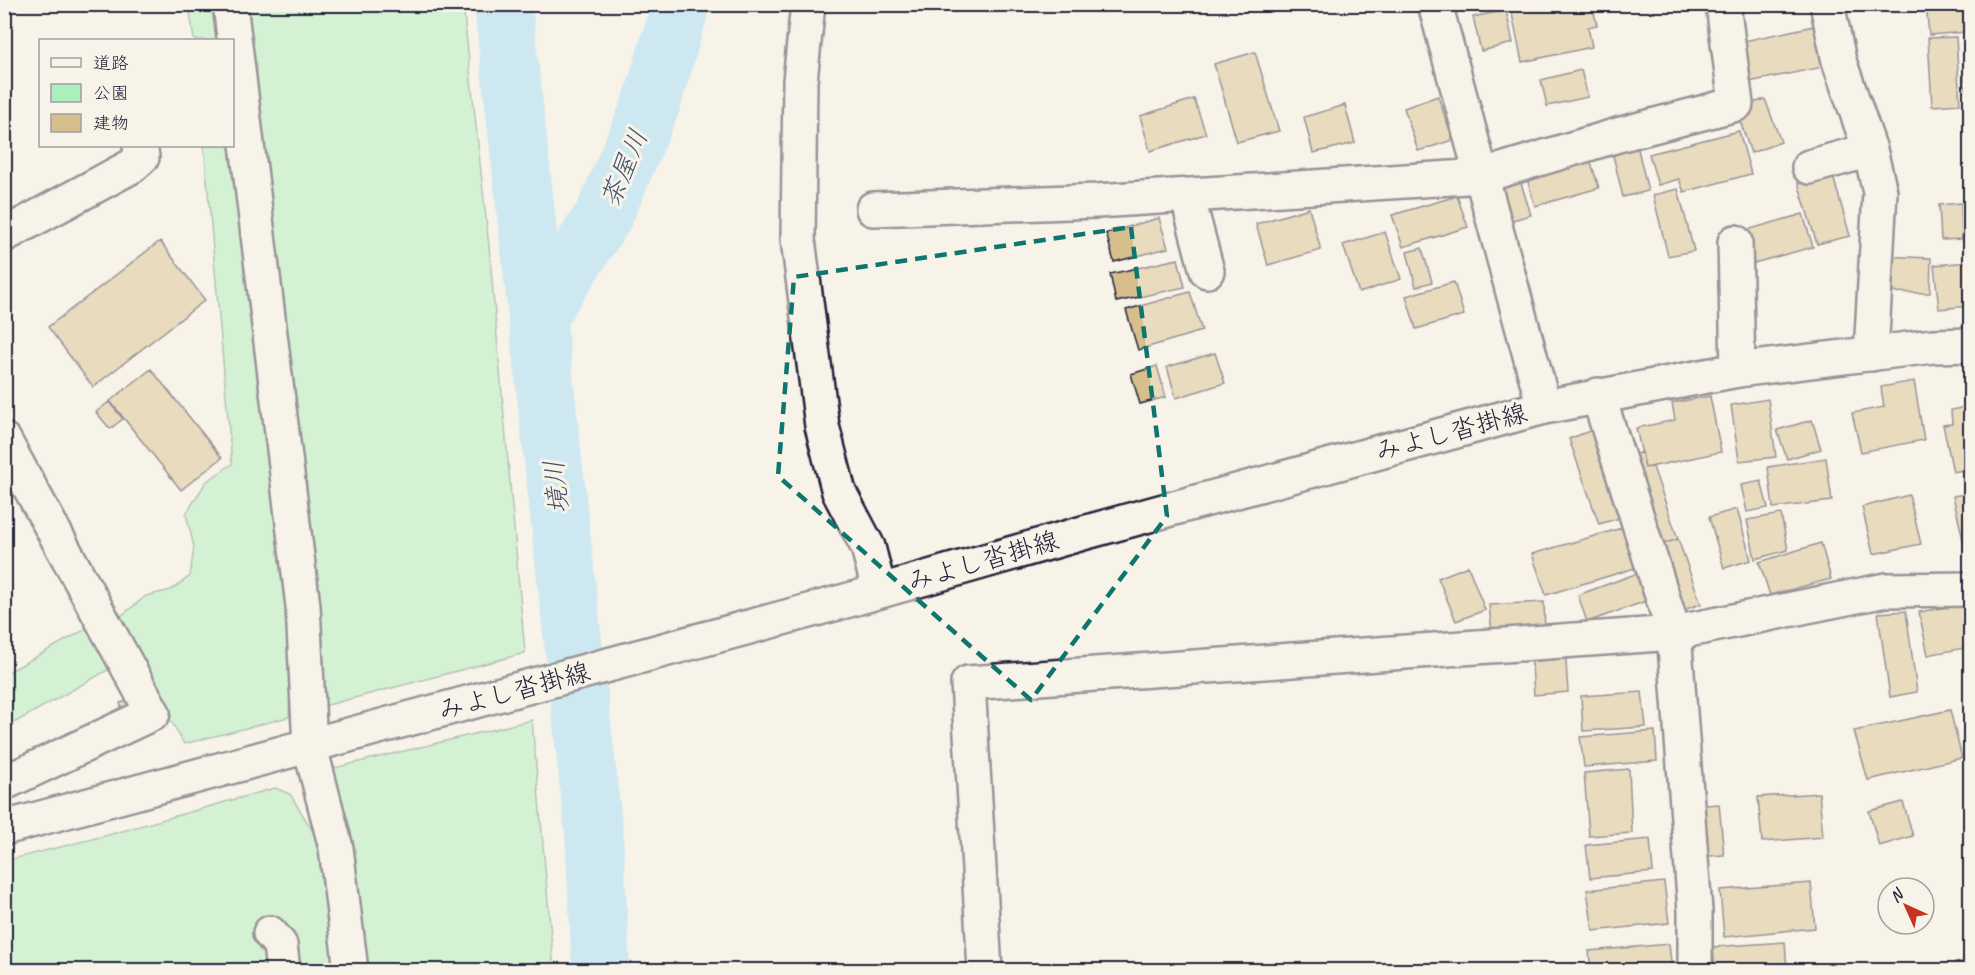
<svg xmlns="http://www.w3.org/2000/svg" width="1975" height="975" font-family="Caveat,'Klee One',sans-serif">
	<rect width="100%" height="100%" fill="#f7f3e8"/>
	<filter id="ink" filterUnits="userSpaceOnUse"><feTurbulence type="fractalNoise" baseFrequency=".0167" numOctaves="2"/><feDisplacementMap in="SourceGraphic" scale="12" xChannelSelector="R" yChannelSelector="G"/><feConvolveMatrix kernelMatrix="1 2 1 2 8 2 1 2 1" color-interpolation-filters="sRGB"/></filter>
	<g filter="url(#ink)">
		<!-- green -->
		<path fill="#abf0bc" stroke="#66897c" stroke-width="1.5" d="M 189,5 L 222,5 L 226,40 L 194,40 Z
			M 239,5 L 463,5 L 489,247 L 525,653 L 320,707 Z
			M 204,146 L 232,146 L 293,595 L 289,717 L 184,744 L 115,621 L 146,596 L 171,590 L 190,576 L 194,547 L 186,514 L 206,482 L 232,464 Z
			M 93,625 L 115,666 L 5,728 L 5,674 Z
			M 532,720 L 554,970 L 359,970 L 326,770 Z
			M 275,788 L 290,794 L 314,833 L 333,885 L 341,970 L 5,970 L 4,861 L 108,835 Z"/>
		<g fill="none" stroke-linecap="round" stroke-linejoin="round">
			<!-- river -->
			<path stroke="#9cdbfd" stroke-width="58" d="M 503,4 L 594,833 L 601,970
				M 537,318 L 604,215 L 651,105 L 681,4"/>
		</g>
		<!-- building -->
		<path fill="#d7be8d" stroke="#22223b" stroke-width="1.5" d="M 1458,4 L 1479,4 L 1459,10 Z
			M 1510,4 L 1592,4 L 1597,25 L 1588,27 L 1592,47 L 1522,62 Z
			M 1926,4 L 1970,4 L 1970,45 L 1966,45 L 1966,32 L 1929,35 Z
			M 1506,10 L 1513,43 L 1481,51 L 1473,17 Z
			M 1814,26 L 1823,67 L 1739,84 L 1730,44 Z
			M 1956,37 L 1960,104 L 1932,106 L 1928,38 Z
			M 1255,52 L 1279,131 L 1237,142 L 1214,64 Z
			M 1581,70 L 1588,97 L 1547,106 L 1541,80 Z
			M 1970,75 L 1970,102 L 1968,102 L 1964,76 Z
			M 1438,96 L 1453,140 L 1418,151 L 1404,108 Z
			M 1194,99 L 1206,134 L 1150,151 L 1140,116 Z
			M 1765,99 L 1781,142 L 1751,153 L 1736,109 Z
			M 1345,105 L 1355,143 L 1313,153 L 1304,117 Z
			M 1739,131 L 1751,174 L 1684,192 L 1679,179 L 1658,185 L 1649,154 Z
			M 1637,145 L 1648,191 L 1623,197 L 1612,151 Z
			M 1588,153 L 1599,188 L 1535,206 L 1525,172 Z
			M 1829,162 L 1850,236 L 1817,244 L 1795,173 Z
			M 1517,170 L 1531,215 L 1505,222 L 1491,178 Z
			M 1678,189 L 1694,251 L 1668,256 L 1653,195 Z
			M 1457,196 L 1468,227 L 1403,247 L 1392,215 Z
			M 1961,203 L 1962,239 L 1941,240 L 1939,205 Z
			M 1970,207 L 1970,244 L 1964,208 Z
			M 1309,208 L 1321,250 L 1268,265 L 1256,224 Z
			M 1803,214 L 1813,247 L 1750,264 L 1740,232 Z
			M 1159,218 L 1168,248 L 1114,262 L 1106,233 Z
			M 1385,232 L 1401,279 L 1359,293 L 1343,245 Z
			M 160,241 L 205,300 L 93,387 L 48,327 Z
			M 1422,248 L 1432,282 L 1416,287 L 1407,252 Z
			M 1881,256 L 1931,258 L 1930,293 L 1881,292 Z
			M 1178,259 L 1185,287 L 1116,302 L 1110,274 Z
			M 1970,262 L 1970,306 L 1939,309 L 1934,265 Z
			M 1454,282 L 1464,315 L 1416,329 L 1406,296 Z
			M 1190,292 L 1202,331 L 1138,350 L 1126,310 Z
			M 1215,353 L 1225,383 L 1176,398 L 1167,367 Z
			M 1157,366 L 1166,397 L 1140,404 L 1131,374 Z
			M 151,369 L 222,458 L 181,490 L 110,401 Z
			M 1914,381 L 1924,440 L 1861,452 L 1852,413 L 1884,407 L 1881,387 Z
			M 1710,396 L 1721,452 L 1645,468 L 1636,428 L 1675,420 L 1672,403 Z
			M 1768,399 L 1776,457 L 1739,461 L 1731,405 Z
			M 109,402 L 123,419 L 110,429 L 96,412 Z
			M 1970,406 L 1970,469 L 1953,472 L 1943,425 L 1952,424 L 1951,410 Z
			M 1812,420 L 1821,449 L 1787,459 L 1777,430 Z
			M 1592,430 L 1623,517 L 1599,524 L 1569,439 Z
			M 1642,452 L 1645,468 L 1653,467 L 1678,539 L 1651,548 L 1621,460 Z
			M 1826,458 L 1832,501 L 1773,508 L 1768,467 Z
			M 1761,481 L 1768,508 L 1747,512 L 1741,485 Z
			M 1970,493 L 1970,556 L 1967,557 L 1953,496 Z
			M 1909,495 L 1921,544 L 1873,554 L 1862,507 Z
			M 1737,509 L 1751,560 L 1724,568 L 1709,517 Z
			M 1781,514 L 1788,550 L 1755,559 L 1747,520 Z
			M 1622,528 L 1635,568 L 1546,595 L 1532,554 Z
			M 1678,539 L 1701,604 L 1674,613 L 1651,548 Z
			M 1821,543 L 1831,579 L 1770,595 L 1759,562 Z
			M 1468,566 L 1485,610 L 1456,621 L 1438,578 Z
			M 1638,573 L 1649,600 L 1587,622 L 1578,595 Z
			M 1544,602 L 1545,632 L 1492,633 L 1489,605 Z
			M 1970,603 L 1970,647 L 1928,655 L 1919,612 Z
			M 1906,611 L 1917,692 L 1890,697 L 1878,613 Z
			M 1565,647 L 1568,692 L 1534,695 L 1531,651 Z
			M 1642,692 L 1646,727 L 1583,731 L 1581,696 Z
			M 130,700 L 133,710 L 123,713 L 120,703 Z
			M 1950,710 L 1962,758 L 1868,780 L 1854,731 Z
			M 1655,731 L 1657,761 L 1584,767 L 1580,737 Z
			M 1629,769 L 1632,833 L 1589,836 L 1584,773 Z
			M 1819,793 L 1823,837 L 1762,842 L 1758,797 Z
			M 1903,802 L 1913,836 L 1879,846 L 1869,811 Z
			M 1719,804 L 1724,855 L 1695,857 L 1692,806 Z
			M 1650,839 L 1653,872 L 1590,878 L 1586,845 Z
			M 1664,882 L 1669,923 L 1593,931 L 1587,890 Z
			M 1811,883 L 1815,928 L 1724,937 L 1720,890 Z
			M 1785,942 L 1787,970 L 1715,970 L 1713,947 Z
			M 1669,944 L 1672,970 L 1591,970 L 1589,951 Z"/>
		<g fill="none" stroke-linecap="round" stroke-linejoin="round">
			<!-- minor casing -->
			<g stroke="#22223b" stroke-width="38">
				<path id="minor" d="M 230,4 L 303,606 L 310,747 L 336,848 L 351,970
					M 808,4 L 800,81 L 798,239 L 822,426 L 839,492 L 868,547 L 879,590
					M 1435,4 L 1544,407
					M 1827,4 L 1839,61 L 1870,150 L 1880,192 L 1871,354
					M 1809,167 L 1870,150
					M 1187,195 L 1207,271
					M 873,209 L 1097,201 L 1482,176 L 1618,135 L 1736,104 L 1723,4
					M 4,235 L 132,166 L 142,157 L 140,146
					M 1735,242 L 1738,370
					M 1598,395 L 1674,633 L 1695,911 L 1695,970
					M 4,440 L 153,713 L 4,783
					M 270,933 L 280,945 L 283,970
					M 985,970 L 968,683 L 1674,633 L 1886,590 L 1970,589"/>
			</g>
			<!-- major casing -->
			<g stroke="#22223b" stroke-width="38">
				<path id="major" d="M 4,828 L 849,600 L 1083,533 L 1544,407 L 1738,370 L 1933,346 L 1970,345"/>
			</g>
			<!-- minor -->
			<use href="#minor" stroke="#f7f3e8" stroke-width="33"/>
			<!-- major -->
			<use href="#major" stroke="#f7f3e8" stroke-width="33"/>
		</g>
	</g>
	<!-- marked area -->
	<path d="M0 0H1975V975H0ZM 1131,227 L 1167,516 L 1031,700 L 778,476 L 794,277 Z" fill="#f7f3e8" fill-opacity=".55" fill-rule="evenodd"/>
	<path fill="none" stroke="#0f766e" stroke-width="4.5" stroke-dasharray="12 8" stroke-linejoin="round" d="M 1131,227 L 1167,516 L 1031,700 L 778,476 L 794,277 Z"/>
	<g text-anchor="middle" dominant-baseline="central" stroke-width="6" stroke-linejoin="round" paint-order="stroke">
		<!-- street labels -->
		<g font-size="26" fill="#22223b" stroke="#f7f3e8">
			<text transform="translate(1451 432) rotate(-15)">みよし沓掛線</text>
			<text transform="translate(983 561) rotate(-16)">みよし沓掛線</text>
			<text transform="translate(514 691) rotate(-15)">みよし沓掛線</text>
		</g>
		<!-- water labels -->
		<g font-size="27" font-style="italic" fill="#40506c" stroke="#f7f3e8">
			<text transform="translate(624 168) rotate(-67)">茶屋川</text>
			<text transform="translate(556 487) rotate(-96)">境川</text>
		</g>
	</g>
	<!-- margin -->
	<rect width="1975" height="975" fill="none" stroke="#f7f3e8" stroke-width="24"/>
	<rect x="12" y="12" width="1951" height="951" fill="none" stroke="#22223b" stroke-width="2" filter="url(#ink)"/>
	<!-- legend -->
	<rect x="39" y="39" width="195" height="108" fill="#f7f3e8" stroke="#a29fa3" stroke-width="1.5"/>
	<rect x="51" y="58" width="30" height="9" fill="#f7f3e8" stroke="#a29fa3" stroke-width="1.5"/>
	<text x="93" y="69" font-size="18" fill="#22223b">道路</text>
	<rect x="51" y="84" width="30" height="18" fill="#abf0bc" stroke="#a29fa3" stroke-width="1.5"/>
	<text x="93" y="99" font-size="18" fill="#22223b">公園</text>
	<rect x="51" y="114" width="30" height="18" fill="#d7be8d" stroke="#a29fa3" stroke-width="1.5"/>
	<text x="93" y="129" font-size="18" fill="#22223b">建物</text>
	<!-- north arrow -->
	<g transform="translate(1906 906) rotate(315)"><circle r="28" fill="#f7f3e8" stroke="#a29fa3" stroke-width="1.5"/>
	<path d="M0-4.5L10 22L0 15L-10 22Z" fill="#c8321e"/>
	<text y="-9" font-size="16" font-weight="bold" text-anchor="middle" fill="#22223b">N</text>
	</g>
</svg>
